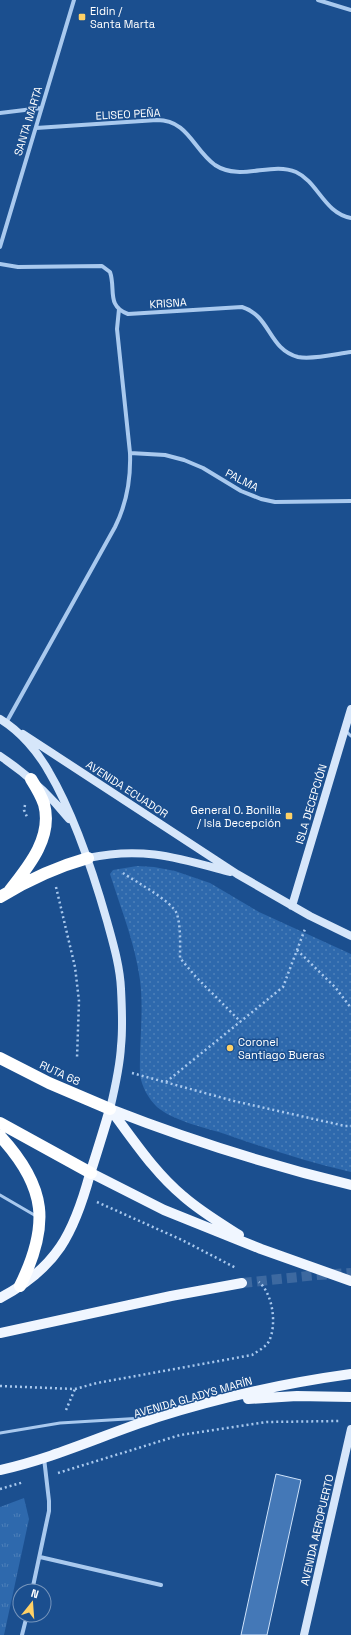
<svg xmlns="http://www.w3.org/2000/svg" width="351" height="1635" font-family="'Space Grotesk',sans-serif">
	<defs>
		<pattern id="grass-tufts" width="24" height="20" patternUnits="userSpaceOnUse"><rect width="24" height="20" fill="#2e69ad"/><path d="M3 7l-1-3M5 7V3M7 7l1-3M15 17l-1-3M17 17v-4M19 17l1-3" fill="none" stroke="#4d80b9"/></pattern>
		<pattern id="park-dots" width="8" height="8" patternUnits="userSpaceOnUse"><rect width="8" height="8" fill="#2e69ad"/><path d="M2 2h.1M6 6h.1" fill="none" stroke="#4d80b9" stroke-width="1.8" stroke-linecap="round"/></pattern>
	</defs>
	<rect width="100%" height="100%" fill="#1b4f8f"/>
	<!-- grass -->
	<path fill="url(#grass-tufts)" d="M 24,1498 L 29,1519 L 4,1635 L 0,1635 L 0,1507 Z"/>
	<!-- park -->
	<path fill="url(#park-dots)" d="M 137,866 L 154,867 L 175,871 L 210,883 L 259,912 L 351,954 L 351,1172 C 307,1162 265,1148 222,1133 C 202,1127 172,1120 157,1107 C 148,1098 142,1087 140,1075 C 139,1044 144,1011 140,980 C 135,943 121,909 110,874 L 113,870 Z"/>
	<!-- building -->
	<path fill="#4478b7" stroke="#cfe3fa" d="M 276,1474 L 301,1480 L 267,1635 L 241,1635 Z"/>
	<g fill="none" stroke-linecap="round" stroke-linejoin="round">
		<!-- primary-tunnel -->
		<path stroke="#3d69a0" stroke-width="10" stroke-dasharray="10 5" stroke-linecap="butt" d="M 242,1283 L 317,1275 L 351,1273"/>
		<!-- path -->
		<path stroke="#a9c9ee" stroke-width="2.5" stroke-dasharray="2 3" stroke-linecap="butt" d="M 25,805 L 24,810 L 27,817
			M 123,873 C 136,882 172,901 177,914 C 181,928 180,944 180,958 L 196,977 L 241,1022
			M 56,887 L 75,967 L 79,1001 L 77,1058
			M 297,950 L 335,987 L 351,1008
			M 132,1073 L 234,1101 L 345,1126 L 351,1126
			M 166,1082 L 283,987 L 305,929
			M 97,1202 L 182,1240 L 236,1268
			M 0,1386 L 75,1389 L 97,1383 L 252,1355 C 258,1351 266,1347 269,1341 C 277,1325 273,1294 259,1282
			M 66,1410 L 75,1389
			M 58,1473 L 180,1435 L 267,1422 L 339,1421
			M 0,1489 L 24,1482"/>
		<!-- lane -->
		<path stroke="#a9c9ee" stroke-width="3" d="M 346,731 L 351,736
			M 0,1195 L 36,1216
			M 0,1433 L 60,1423 L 143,1418"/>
		<!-- street -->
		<path stroke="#a9c9ee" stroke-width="4" d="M 318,0 L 351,10
			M 0,113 L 41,108
			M 36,128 L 157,120 C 188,120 193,149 215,165 C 241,182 271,161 296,172 C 318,182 324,213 351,218
			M 0,247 L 74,0
			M 0,264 L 18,267 L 102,266 L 110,272 C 116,289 106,306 128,314 L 242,307 C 271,316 268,349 298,357 C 313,360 336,354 351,352
			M 130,453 L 165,455 L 184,460 L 203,468 L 241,491 L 261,499 L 275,502 L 351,501
			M 6,723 L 115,527 C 127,503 131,480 130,453 L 117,329 L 119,309
			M 40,1557 L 161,1585
			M 32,1591 L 49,1511 L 49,1501 L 44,1458
			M 22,1635 L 27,1615"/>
		<!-- secondary -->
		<path stroke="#d6e6fa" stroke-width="8" d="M 0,719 C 20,731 38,752 49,772 C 75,816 93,872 107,921 C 113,943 120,966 121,989 C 122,1008 123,1028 121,1046 C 120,1067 115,1088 110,1109
			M 23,734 L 237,874 L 310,916 L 351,936
			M 0,756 C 27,774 49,794 69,819
			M 88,858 C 143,846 178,858 230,872
			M 292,906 L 351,709
			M 304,1635 L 351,1429"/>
		<!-- primary -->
		<path stroke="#f0f6ff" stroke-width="10" d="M 110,1109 C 189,1140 269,1165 351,1185
			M 110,1109 C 133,1139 154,1172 183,1196 C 200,1211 220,1223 239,1235
			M 91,1173 L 164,1210 L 261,1249 L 351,1281
			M 0,1298 C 57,1268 74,1233 90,1174 C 97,1152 104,1130 110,1109
			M 0,1333 L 171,1296 L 242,1283
			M 248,1399 L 297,1396 L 351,1397
			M 0,1470 C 55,1458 105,1434 158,1417 C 221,1397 286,1383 351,1374"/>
		<!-- highway -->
		<path stroke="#fff" stroke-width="12" d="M 10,890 C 29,866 53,837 44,804 C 41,795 36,787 31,779
			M 0,897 C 28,880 56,867 88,858
			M 0,1058 L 49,1083 L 110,1109
			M 0,1123 L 91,1173
			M 0,1136 C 47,1187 50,1225 20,1286"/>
	</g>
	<!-- markers -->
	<g fill="#ffd166" stroke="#1b4f8f" stroke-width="1.5">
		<rect x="78" y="13" width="8" height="8" rx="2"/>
		<rect x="285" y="812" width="8" height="8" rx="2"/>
		<circle cx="230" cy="1048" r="4"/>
	</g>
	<g text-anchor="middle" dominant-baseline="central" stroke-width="3" stroke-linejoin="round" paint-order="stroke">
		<!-- poi labels -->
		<g font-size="11" fill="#fff" stroke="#1b4f8f" text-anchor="start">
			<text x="90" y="11">Eldin /<tspan x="90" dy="13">Santa Marta</tspan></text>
			<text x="281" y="810" text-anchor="end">General O. Bonilla<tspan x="281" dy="13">/ Isla Decepción</tspan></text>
			<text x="238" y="1042">Coronel<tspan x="238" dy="13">Santiago Bueras</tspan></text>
		</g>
		<!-- street labels -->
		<g font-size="11" fill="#fff" stroke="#1b4f8f">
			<text transform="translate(128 114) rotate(-3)">ELISEO PEÑA</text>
			<text transform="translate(28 121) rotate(-73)">SANTA MARTA</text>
			<text transform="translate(168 303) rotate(-4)">KRISNA</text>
			<text transform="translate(242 480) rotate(27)">PALMA</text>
			<text transform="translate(127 789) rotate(33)">AVENIDA ECUADOR</text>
			<text transform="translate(311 804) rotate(-73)">ISLA DECEPCIÓN</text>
			<text transform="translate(60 1073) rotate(25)">RUTA 68</text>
			<text transform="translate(193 1397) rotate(-16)">AVENIDA GLADYS MARÍN</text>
			<text transform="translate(317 1530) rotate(-77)">AVENIDA AEROPUERTO</text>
		</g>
	</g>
	<!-- north arrow -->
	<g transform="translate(32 1603) rotate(17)"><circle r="19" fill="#1b4f8f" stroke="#7695bc"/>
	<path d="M0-3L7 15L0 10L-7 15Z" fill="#ffd166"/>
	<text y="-6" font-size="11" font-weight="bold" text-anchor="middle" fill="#ffffff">N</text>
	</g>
</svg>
